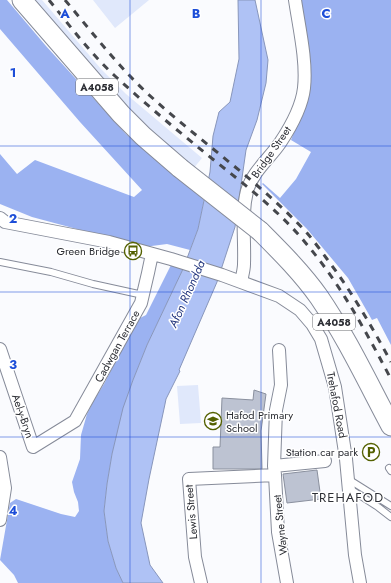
<svg xmlns="http://www.w3.org/2000/svg" width="391" height="583" font-family="Jost,sans-serif">
	<rect width="100%" height="100%" fill="#fafbfe"/>
	<!-- green -->
	<path fill="#e0e8fb" d="M 30,0 L 42,0 L 101,69 L 126,94 L 202,158 L 193,169 L 146,130 Z
		M 93,0 L 149,0 L 115,28 Z
		M 198,385 L 201,423 L 180,424 L 177,386 Z"/>
	<!-- forest -->
	<path fill="#9bb2f1" d="M 0,0 L 7,0 L 46,46 L 126,134 L 183,181 L 204,200 L 198,229 L 190,250 L 167,244 L 144,247 L 32,217 L 0,204 L 0,154 L 17,174 L 35,160 L 134,197 L 142,190 L 80,122 L 0,29 Z
		M 298,0 L 391,0 L 391,345 L 377,318 L 372,320 L 348,278 L 307,229 L 262,184 L 263,183 L 280,198 L 296,179 L 311,152 L 291,140 L 305,103 Z
		M 171,265 L 183,269 L 147,345 L 133,380 L 112,454 L 107,484 L 104,511 L 108,541 L 116,568 L 123,583 L 18,583 L 14,575 L 0,560 L 10,503 L 16,499 L 61,514 L 75,517 L 79,511 L 78,502 L 74,492 L 72,482 L 80,459 L 81,435 L 87,414 L 94,400 L 104,384 L 131,331 L 140,318 L 146,315 Z"/>
	<!-- water -->
	<path fill="#afc2f5" stroke="#8896bb" d="M 238,0 L 255,0 L 268,60 L 266,83 L 257,120 L 246,150 L 235,227 L 217,282 L 179,370 L 180,371 L 166,399 L 165,404 L 149,479 L 141,523 L 150,565 L 163,583 L 123,583 L 116,568 L 108,541 L 104,511 L 107,484 L 112,454 L 123,408 L 133,380 L 147,345 L 183,269 L 198,229 L 210,172 L 213,136 L 219,112 L 230,102 L 239,59 Z"/>
	<!-- building -->
	<path fill="#bdc3d2" stroke="#8a909e" d="M 254,390 L 266,394 L 261,431 L 262,469 L 213,469 L 213,447 L 220,447 L 222,398 L 253,400 Z
		M 317,470 L 321,499 L 287,503 L 283,474 Z"/>
	<g fill="none" stroke-linecap="round" stroke-linejoin="round">
		<!-- service casing -->
		<g stroke="#868b99" stroke-width="8">
			<path id="service" d="M 0,262 L 51,272 L 93,284 L 143,295
				M 389,468 L 391,471
				M 348,479 L 391,506
				M 350,489 L 378,507 L 391,517"/>
		</g>
		<!-- minor casing -->
		<g stroke="#868b99" stroke-width="14">
			<path id="minor" d="M 0,218 L 5,222 L 109,242 L 171,259 L 222,275 L 279,296 L 300,310 L 312,324 L 321,339 L 335,387 L 346,459 L 355,555 L 360,583
				M 241,282 C 242,276 244,270 244,264 C 245,239 241,215 247,191 C 253,171 269,159 280,143 C 290,128 302,106 304,88 C 307,61 299,27 295,0
				M 0,349 L 33,447 L 75,421 L 141,303 L 148,273 L 152,254
				M 279,350 L 281,385 L 276,410 L 274,466 L 275,475 L 278,532 L 287,583
				M 0,457 L 5,488 L 0,520
				M 274,466 L 325,461
				M 201,583 L 195,557 L 189,479 L 275,475"/>
		</g>
		<!-- primary casing -->
		<g stroke="#868b99" stroke-width="21">
			<path id="primary" d="M 22,0 L 121,114 L 143,136 L 180,168
				M 260,231 C 281,252 302,273 319,297 C 347,338 368,383 391,426"/>
		</g>
		<!-- service -->
		<use href="#service" stroke="#fff" stroke-width="6"/>
		<!-- minor -->
		<use href="#minor" stroke="#fff" stroke-width="12"/>
		<!-- primary -->
		<use href="#primary" stroke="#fff" stroke-width="19"/>
		<!-- rail -->
		<path stroke="#45474c" stroke-width="3" stroke-dasharray="7 7" stroke-linecap="butt" d="M 49,0 C 70,26 90,53 115,76 C 140,99 166,121 193,143 C 230,174 273,204 304,241 C 340,283 365,330 391,379
			M 65,0 C 92,32 117,65 147,93 C 199,141 259,181 307,233 C 314,241 321,251 327,259 C 352,292 372,327 391,362"/>
		<!-- primary-bridge casing -->
		<g stroke="#868b99" stroke-width="21" stroke-linecap="butt">
			<path id="primary-bridge" d="M 180,168 L 260,231"/>
		</g>
		<!-- primary-bridge -->
		<use href="#primary-bridge" stroke="#fff" stroke-width="19"/>
	</g>
	<!-- grid -->
	<path fill="none" stroke="#1d4ed8" stroke-width="1" stroke-opacity="0.55" d="M 130,0 L 130,583M 261,0 L 261,583M 0,146 L 391,146M 0,292 L 391,292M 0,437 L 391,437"/>
	<!-- icons -->
	<defs>
		<g id="bus-ring" transform="scale(0.9)"><circle r="9.5" fill="#fff" stroke="#546101" stroke-width="1.5"/><path d="M-5-6H5V4H4V6H2V4H-2V6H-4V4H-5ZM-3.5-4V0h7V-4ZM-3.5 1.2v1.5H-2V1.2ZM2 1.2v1.5H3.5V1.2Z" fill="#546101"/></g>
		<g id="school-ring" transform="scale(0.9)"><circle r="9.5" fill="#fff" stroke="#546101" stroke-width="1.5"/><path d="M0-5L7-2L0 1L-7-2ZM-4 1L0 2.5L4 1V4Q0 6-4 4Z" fill="#546101"/></g>
		<g id="parking-ring" transform="scale(0.9)"><circle r="9.5" fill="#fff" stroke="#546101" stroke-width="1.5"/><path d="M-3.5-5.5H1a3.5 3.5 0 0 1 0 7H-1V5.5H-3.5ZM-1-3.4V-.6H.8a1.4 1.4 0 0 0 0-2.8Z" fill="#546101"/></g>
	</defs>
	<g fill-rule="evenodd">
		<use href="#bus-ring" x="133" y="251"/>
		<use href="#school-ring" x="213" y="421"/>
		<use href="#parking-ring" x="371" y="452"/>
	</g>
	<g text-anchor="middle" dominant-baseline="central" stroke-width="3" stroke-linejoin="round" paint-order="stroke">
		<!-- shield labels -->
		<g fill="#fff" stroke="#6b6d71" stroke-width="1">
			<rect x="76" y="79" width="42" height="16" rx="3"/>
			<rect x="313" y="314" width="42" height="16" rx="3"/>
		</g>
		<g font-size="10" font-weight="bold" fill="#2c2e34">
			<text x="97" y="87">A4058</text>
			<text x="334" y="322">A4058</text>
		</g>
		<!-- street labels -->
		<g font-size="11" fill="#2c2e34" stroke="#fff">
			<text transform="translate(271 152) rotate(-55)">Bridge Street</text>
			<text transform="translate(117 346) rotate(-61)">Cadwgan Terrace</text>
			<text transform="translate(337 405) rotate(79)">Trehafod Road</text>
			<text transform="translate(23 416) rotate(71)">Ael-y-Bryn</text>
			<text transform="translate(191 512) rotate(-95)">Lewis Street</text>
			<text transform="translate(280 525) rotate(-96)">Wayne Street</text>
		</g>
		<!-- poi labels -->
		<g font-size="11" fill="#2c2e34" stroke="#fff" text-anchor="end">
			<text x="120" y="251">Green Bridge</text>
			<text x="226" y="415" text-anchor="start">Hafod Primary<tspan x="226" dy="13">School</tspan></text>
			<text x="358" y="452">Station car park</text>
		</g>
		<!-- water labels -->
		<g font-size="12" font-style="italic" fill="#22357d" stroke="#fff">
			<text transform="translate(187 294) rotate(-66)">Afon Rhondda</text>
		</g>
		<!-- quarter labels -->
		<g font-size="13" letter-spacing="1" fill="#2c2e34" stroke="#fff">
			<text x="348" y="497">TREHAFOD</text>
		</g>
	</g>
	<g font-size="13" text-anchor="middle" font-weight="bold" fill="#1d4ed8" stroke="#fff" stroke-width="3" stroke-linejoin="round" paint-order="stroke">
		<text x="65" y="18">A</text>
		<text x="196" y="18">B</text>
		<text x="326" y="18">C</text>
		<text x="13" y="77">1</text>
		<text x="13" y="223">2</text>
		<text x="13" y="369">3</text>
		<text x="13" y="515">4</text>
	</g>
</svg>
